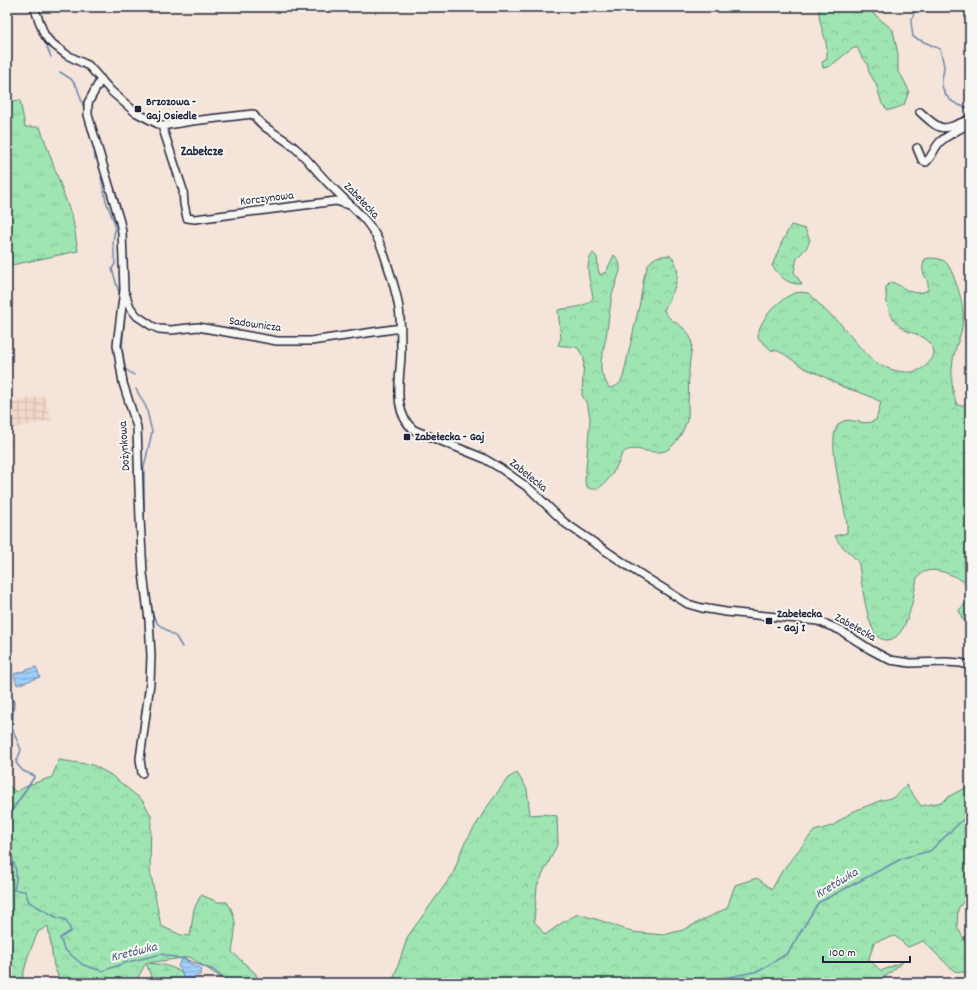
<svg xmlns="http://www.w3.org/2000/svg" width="977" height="990" font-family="Dekko,sans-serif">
	<defs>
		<pattern id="industrial-grid" width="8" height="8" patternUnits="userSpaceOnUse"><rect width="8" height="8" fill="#f2d8c8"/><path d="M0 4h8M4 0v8" fill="none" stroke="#cfb9ad"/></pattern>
		<pattern id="grass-tufts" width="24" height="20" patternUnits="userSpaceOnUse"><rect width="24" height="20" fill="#9ee5b2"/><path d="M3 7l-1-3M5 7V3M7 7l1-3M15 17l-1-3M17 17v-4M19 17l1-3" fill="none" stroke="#88c49a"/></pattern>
		<pattern id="forest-crowns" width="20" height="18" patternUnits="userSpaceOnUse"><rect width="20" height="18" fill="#9ee5b2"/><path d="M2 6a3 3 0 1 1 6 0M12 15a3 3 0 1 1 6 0" fill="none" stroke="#88c49a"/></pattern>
		<pattern id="wetland-marsh" width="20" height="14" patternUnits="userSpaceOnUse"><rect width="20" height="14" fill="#9ee5b2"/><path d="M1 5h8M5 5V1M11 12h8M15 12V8" fill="none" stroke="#88c49a"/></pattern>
		<pattern id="water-rules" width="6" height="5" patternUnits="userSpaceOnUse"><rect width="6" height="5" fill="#9ecefa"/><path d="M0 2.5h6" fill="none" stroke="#88b1d7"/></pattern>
	</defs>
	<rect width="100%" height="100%" fill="#f4e4d9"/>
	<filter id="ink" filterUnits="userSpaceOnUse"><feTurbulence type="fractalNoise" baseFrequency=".025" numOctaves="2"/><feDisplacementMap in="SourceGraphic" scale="8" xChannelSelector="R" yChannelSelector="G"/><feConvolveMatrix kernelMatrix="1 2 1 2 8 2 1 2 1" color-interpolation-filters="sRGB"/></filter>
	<g filter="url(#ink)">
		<!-- industrial -->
		<path fill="url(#industrial-grid)" d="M 44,396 L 51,420 L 9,429 L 11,448 L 7,449 L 7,403 Z"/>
		<!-- grass -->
		<path fill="url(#grass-tufts)" stroke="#608476" d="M 20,100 L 25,127 L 40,127 L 73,220 L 78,251 L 7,266 L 7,102 Z"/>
		<!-- forest -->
		<path fill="url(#forest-crowns)" stroke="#608476" d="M 821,7 L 869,7 L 875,15 L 893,30 L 898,54 L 898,72 L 903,78 L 909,91 L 904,105 L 894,109 L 888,110 L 882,104 L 876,84 L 869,72 L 867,63 L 862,58 L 857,47 C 845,51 834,67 823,68 L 822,62 L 826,60 C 829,51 825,38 822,29 C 820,23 819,16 819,9 Z
			M 791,225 L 805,229 L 810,240 L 807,247 L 797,258 L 794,272 L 802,284 C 787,285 781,277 772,266 L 781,244 Z
			M 593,253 L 597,257 L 598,269 L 600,275 L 606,272 L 614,255 L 618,260 L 620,265 L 620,271 L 612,295 L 606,337 L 601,361 L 601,372 L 609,388 C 617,387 620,384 623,377 L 640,302 L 644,277 L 648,265 L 652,260 L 657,257 L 669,255 C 687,269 672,294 664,310 C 668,322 684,324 689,335 C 694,343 691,351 690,359 C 688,374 689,390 688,405 C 688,410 689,415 687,420 C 684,430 677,444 667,450 C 653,457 633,443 623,453 C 621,455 620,460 618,464 C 614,471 603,490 594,489 C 591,489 590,488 588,488 L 585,482 L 590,418 L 588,406 L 582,395 L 584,358 L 578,348 C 571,345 565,347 558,345 L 561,338 L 558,310 C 571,307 584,309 593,298 C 591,283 583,266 593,253 Z
			M 931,258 C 946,259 947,262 953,275 C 961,296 967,313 960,335 C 956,347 952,359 952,371 C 951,383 953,394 957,405 C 963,406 967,405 970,399 L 970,586 C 957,576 928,561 917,578 C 914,593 908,640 887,640 C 884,640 881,639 878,637 C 867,628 861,579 859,564 C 853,553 840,548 835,536 L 847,533 L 847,526 C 846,507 823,435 840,423 C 851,415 862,428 876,420 L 881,402 L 867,395 L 843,387 L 821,375 L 804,368 L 784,354 L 778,351 L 771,350 L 758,338 C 757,321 780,298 795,293 C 800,292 804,292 808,293 C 814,298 818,303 823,308 C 827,313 832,316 837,320 C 849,333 868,361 884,367 C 901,373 919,377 931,360 C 934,356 935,352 932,346 C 927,337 916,334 907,331 C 891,323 885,304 886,287 L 891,282 C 904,286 912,298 928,290 C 930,276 918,276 925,259 Z
			M 970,601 L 970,621 L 964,621 L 961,616 L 959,610 L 964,605 Z
			M 59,760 L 93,765 L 111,775 L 142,800 L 151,815 L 150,870 L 161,926 L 181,935 L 190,936 L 194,909 L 201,895 L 218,902 L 227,902 C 239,920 235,932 232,952 L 256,974 L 257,983 L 229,983 L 190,957 L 146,963 L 138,977 L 136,983 L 61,983 L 54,966 L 48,926 L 38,932 L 28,956 L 21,983 L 7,983 L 7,782 L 10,787 L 16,792 L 29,785 L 52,777 Z
			M 517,773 L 527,789 L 530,815 L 543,814 L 557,816 L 558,843 L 537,886 L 534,921 L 545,935 L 563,922 L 578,914 L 602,921 L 632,932 L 663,935 L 683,930 L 727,908 L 735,885 L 757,878 L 772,889 L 782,871 L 814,831 L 832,826 L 852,812 L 879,801 L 895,797 L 906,785 L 921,806 L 942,802 L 953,794 L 970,786 L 970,895 L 967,896 L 958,909 L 957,926 L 970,951 L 970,973 L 954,971 L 923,941 L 908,947 L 895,936 L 874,942 L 869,959 L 881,971 L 904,961 L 878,983 L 392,983 L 408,936 L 453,874 L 463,846 L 487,807 L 508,778 Z"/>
		<!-- wetland -->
		<path fill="url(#wetland-marsh)" stroke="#608476" d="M 146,963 C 159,963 170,966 182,972 L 184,983 L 154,983 Z"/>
		<!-- water -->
		<path fill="url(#water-rules)" stroke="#6c89ae" d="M 36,667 L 40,677 L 17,685 L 14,674 Z
			M 184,957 L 189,963 L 202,969 L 200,975 L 194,976 L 194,983 L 184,983 L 182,972 L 178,966 L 180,962 Z"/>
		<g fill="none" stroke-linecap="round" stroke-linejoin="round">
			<!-- stream -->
			<path stroke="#6c89ae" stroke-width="1.5" d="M 916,7 L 911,22 L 913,37 L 940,49 C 941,55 944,62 944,68 C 944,72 942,76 942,80 C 941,97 955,106 970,108
				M 47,47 L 51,57
				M 60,72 L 71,79 L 77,87 L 85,111
				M 94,145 L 95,159
				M 101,177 L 106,201 L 114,222 L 115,230 L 113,241 L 115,264 L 112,269 L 120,296
				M 125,312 L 122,349 L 125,369 L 134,375
				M 136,389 L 146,407 L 152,432 L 144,467 L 144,525
				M 144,531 L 145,554
				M 148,584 L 153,616 L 158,624 L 176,637 L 182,647
				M 7,671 L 12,682 L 7,689
				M 7,691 L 14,702 L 12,728 L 21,750 L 16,763 L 23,771 L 35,776 L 7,818
				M 7,852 C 17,864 18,875 14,890 L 25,891 L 29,902 L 56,917 L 66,920 L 71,931 L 60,938 L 64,949 L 83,965 L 102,971 L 128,962 L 161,954 L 187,960 L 213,970 L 230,983
				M 700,983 L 759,971 L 788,953 L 818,903 L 903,858 L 930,851 L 970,813"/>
			<!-- street casing -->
			<g stroke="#22223b" stroke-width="10">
				<path id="street" d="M 34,7 L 44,34 L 49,41 L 67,55 L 89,66 L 111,91 L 135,112 L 162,126 L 183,190 L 184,204 L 187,218 L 195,219 L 336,201 L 349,205
					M 101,79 L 88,103 L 88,115 L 120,222 L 122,232 L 124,290 L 117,345 L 123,383 L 137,427 L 140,519 L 143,573 L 149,620 L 151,656 L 150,683 L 140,759 L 142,773
					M 920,112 C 942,132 941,131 968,120
					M 162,126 L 192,121 L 253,114 C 263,130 281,135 295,148 C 307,158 317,172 328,183 C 352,208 374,221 385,257 C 391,276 399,298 400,318 C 401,331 401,343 401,355 C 400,379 392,413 414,430 L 483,458 L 500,468 L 530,489 L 565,523 L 637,572 L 688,604 L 702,608 L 726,612 L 818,621 L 840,630 L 871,650 L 890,660 L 910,663 L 946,662 L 961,663 L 970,666
					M 917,148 L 922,160 L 926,162 C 933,156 934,147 941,141 C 949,134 961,129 970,123
					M 125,293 L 130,307 L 137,316 L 152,326 L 159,329 L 171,330 L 198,327 L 277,341 L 311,341 L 401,328"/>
			</g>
			<!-- street -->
			<use href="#street" stroke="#f6f6f2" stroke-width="7"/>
		</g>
	</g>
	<!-- markers -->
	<g fill="#22223b" stroke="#f6f6f2" stroke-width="1.5">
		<rect x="134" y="105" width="8" height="8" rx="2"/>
		<rect x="403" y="433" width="8" height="8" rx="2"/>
		<rect x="765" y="617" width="8" height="8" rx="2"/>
	</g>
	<g text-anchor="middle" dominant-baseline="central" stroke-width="4" stroke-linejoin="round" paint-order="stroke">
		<!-- poi labels -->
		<g font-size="12" font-weight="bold" fill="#22223b" stroke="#f6f6f2" text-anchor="start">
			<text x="146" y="102">Brzozowa -<tspan x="146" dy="14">Gaj Osiedle</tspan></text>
			<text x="415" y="437">Zabełecka - Gaj</text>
			<text x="777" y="614">Zabełecka<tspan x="777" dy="14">- Gaj I</tspan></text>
		</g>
		<!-- street labels -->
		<g font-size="12" fill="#22223b" stroke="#f6f6f2">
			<text transform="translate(267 199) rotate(-7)">Korczynowa</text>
			<text transform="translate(361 201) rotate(46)">Zabełecka</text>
			<text transform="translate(255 325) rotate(8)">Sadownicza</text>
			<text transform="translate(125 446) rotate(-94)">Dożynkowa</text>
			<text transform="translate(528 476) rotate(39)">Zabełecka</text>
			<text transform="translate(855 628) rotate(29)">Zabełecka</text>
		</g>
		<!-- neighbourhood labels -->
		<g font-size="13" font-weight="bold" fill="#22223b" stroke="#f6f6f2">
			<text x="202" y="152">Zabełcze</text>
		</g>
		<!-- water labels -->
		<g font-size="13" font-style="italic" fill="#475674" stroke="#f6f6f2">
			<text transform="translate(837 884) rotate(-31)">Kretówka</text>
			<text transform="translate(134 953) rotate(-14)">Kretówka</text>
		</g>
	</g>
	<!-- margin -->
	<rect width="977" height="990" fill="none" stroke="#f6f6f2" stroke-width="24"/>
	<rect x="12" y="12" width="953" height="966" fill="none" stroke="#22223b" stroke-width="1.5" filter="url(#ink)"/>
	<!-- scale -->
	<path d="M823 956v6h87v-6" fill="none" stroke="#22223b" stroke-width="2"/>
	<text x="829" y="956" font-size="12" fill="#22223b" stroke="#f6f6f2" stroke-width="3" paint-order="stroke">100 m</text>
</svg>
